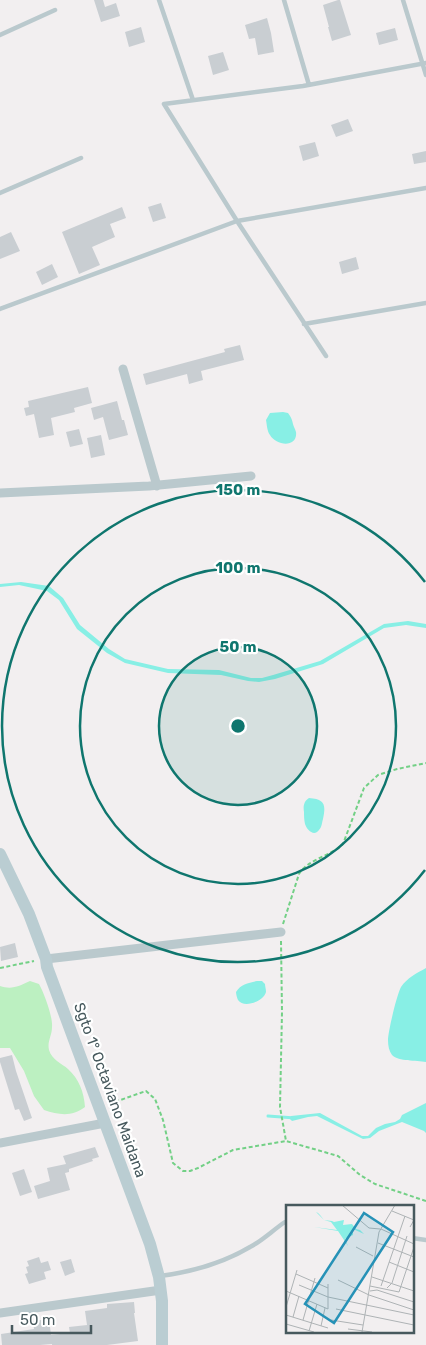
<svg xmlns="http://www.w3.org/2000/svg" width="426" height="1345" font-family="Rubik,sans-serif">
	<rect width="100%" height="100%" fill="#f2eff0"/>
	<!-- green -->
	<path fill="#bcf0c1" d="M 30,981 L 39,984 C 44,993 53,1017 52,1027 C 52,1036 47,1041 49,1050 C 52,1060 61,1063 68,1069 C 79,1079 84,1092 85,1107 C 72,1117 59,1115 44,1110 L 34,1096 L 24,1071 L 10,1048 L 0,1048 L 0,986 C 12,990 19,986 30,981 Z"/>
	<!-- water -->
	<path fill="#88efe5" d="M 283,412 L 288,413 C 291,417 292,419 293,424 C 293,425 296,431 296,432 C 298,448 276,446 270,435 C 267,431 267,425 266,420 L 270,413 Z
		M 21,582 L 49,586 L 63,598 L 80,625 L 109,649 L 125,659 L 168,669 L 219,670 L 251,678 L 262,678 L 273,675 L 320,661 L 384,624 L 408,621 L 426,624 L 426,628 L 406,625 L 384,628 L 323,664 L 275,679 L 259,682 L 248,681 L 221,675 L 168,673 L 125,663 L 107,653 L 77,629 L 59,600 L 47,591 L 19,585 L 0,587 L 0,584 Z
		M 309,798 C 325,799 326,805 323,819 C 322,822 322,827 319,830 C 314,837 307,830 305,824 C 304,820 304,815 304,812 C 303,806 304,801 309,798 Z
		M 426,968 L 426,1062 C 416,1060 399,1062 392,1055 C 389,1051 388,1046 388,1040 C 388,1032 397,994 401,987 C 407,978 417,973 426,968 Z
		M 257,981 L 262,981 L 265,984 C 265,986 266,989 266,992 C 264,1001 244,1009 238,1000 C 237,998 236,994 236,992 C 241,984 248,983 257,981 Z
		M 426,1103 L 426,1133 L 424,1131 L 402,1122 L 379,1131 L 370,1138 L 363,1139 L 317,1116 L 308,1117 L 292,1121 L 290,1119 L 291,1116 L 320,1113 L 362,1136 L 368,1136 L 376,1128 L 385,1124 L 395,1122 L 400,1119 L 402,1115 Z"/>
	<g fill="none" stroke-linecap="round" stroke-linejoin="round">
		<!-- stream -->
		<path stroke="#88efe5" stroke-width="3" d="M 268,1116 L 295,1118"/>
	</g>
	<!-- building -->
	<path fill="#c9ced2" d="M 94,0 L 103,0 L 105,7 L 116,3 L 120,16 L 101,22 Z
		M 338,0 L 340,0 L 351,35 L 332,41 L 328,27 L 329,27 L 323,5 Z
		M 267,18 L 271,33 L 274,52 L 258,55 L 255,38 L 249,39 L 245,25 Z
		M 141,27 L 145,42 L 129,47 L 125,32 Z
		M 395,28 L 398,40 L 379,45 L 376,33 Z
		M 223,52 L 229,70 L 213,75 L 208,56 Z
		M 348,119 L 353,131 L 336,137 L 331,125 Z
		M 315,142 L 319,156 L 303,161 L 299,146 Z
		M 426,151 L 426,162 L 414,164 L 412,154 Z
		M 161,203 L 166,218 L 153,222 L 148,207 Z
		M 122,207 L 126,218 L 110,224 L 115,237 L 92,247 L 100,265 L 79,274 L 62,232 Z
		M 11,232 L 20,251 L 0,259 L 0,237 Z
		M 356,257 L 359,269 L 342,274 L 339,262 Z
		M 52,264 L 58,277 L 42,285 L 36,272 Z
		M 240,345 L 244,360 L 201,371 L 203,380 L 189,384 L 187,374 L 146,385 L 143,374 L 225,352 L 224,349 Z
		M 88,387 L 92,403 L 74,408 L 75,412 L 51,418 L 54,435 L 39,438 L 34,414 L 26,416 L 24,408 L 29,407 L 28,401 Z
		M 117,401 L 122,420 L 124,420 L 128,435 L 109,440 L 103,417 L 94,420 L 91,408 Z
		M 79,429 L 83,444 L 70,447 L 66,432 Z
		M 101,435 L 105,455 L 91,458 L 87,438 Z
		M 15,943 L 18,957 L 1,961 L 0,947 Z
		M 12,1055 L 16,1071 L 32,1118 L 24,1121 L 19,1109 L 15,1110 L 0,1062 L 0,1058 Z
		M 95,1147 L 99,1157 L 92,1159 L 93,1161 L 69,1169 L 69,1172 L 65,1173 L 70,1190 L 38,1199 L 34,1186 L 50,1181 L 47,1168 L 66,1164 L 63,1156 Z
		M 24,1169 L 32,1192 L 20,1196 L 12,1173 Z
		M 39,1257 L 41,1263 L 48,1261 L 51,1270 L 44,1272 L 46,1279 L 29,1284 L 25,1274 L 28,1273 L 26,1267 L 29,1266 L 27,1261 Z
		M 71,1259 L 75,1272 L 65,1276 L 60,1262 Z
		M 134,1302 L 135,1313 L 134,1313 L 138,1341 L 107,1345 L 52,1345 L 52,1344 L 40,1345 L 2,1345 L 1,1334 L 34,1329 L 33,1321 L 49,1319 L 51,1335 L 70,1333 L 69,1327 L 87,1325 L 85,1311 L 107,1308 L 107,1304 Z"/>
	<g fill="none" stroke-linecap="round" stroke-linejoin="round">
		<!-- path -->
		<path stroke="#73d086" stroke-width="2" stroke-dasharray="4 2.5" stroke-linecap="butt" d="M 283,924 L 299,874 C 308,859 331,856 343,844 L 364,788 L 378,775 L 397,769 L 426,763
			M 281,941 L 282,1012 L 280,1107 L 286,1141 L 338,1156 L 360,1175 L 375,1184 L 426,1201
			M 0,968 L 34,961
			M 109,1104 L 146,1091 L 155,1099 L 163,1120 L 173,1163 L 183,1171 L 190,1171 L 198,1168 L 233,1150 L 286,1141"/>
		<!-- service -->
		<path stroke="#bac9cd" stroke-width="4.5" d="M 159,0 L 193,100
			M 284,0 L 309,85
			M 403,0 L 426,75
			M 0,35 L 55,10
			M 0,193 L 81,158
			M 0,309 L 237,221 L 426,188
			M 304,324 L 426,303
			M 326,356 L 237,221 L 164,104 L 303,86 L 426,63
			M 412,1238 L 426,1240
			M 160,1276 C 191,1272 223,1263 250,1247 C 262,1241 273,1230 285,1222 L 287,1222"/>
		<!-- minor -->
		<path stroke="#bac9cd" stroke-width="9" d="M 123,369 L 157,486
			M 0,493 L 149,486 L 251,476
			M 46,959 L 281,932
			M 0,1143 L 105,1123
			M 0,1313 L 161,1290"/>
		<!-- secondary -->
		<path stroke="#bacdd2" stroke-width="12" d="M 0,854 L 29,914 L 46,959 L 47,967 L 150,1244 L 159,1277 L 162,1301 L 162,1345"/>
	</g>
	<!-- distance rings -->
	<circle cx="238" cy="726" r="79" fill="#0f766e" fill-opacity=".12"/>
	<g fill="none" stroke="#0f766e" stroke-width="2.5">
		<circle cx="238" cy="726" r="79"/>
		<circle cx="238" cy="726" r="158"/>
		<path d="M425 870A236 236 0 1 1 425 582"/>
	</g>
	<g text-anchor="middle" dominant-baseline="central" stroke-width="4.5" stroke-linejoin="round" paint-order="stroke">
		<!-- street labels -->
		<g font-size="15" fill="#47595d" stroke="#fff">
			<text transform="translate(110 1090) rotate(70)">Sgto 1° Octaviano Maidana</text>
		</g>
	</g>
	<!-- overview -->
	<g transform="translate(286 1205)">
		<rect width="128" height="128" fill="#f2eff0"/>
		<path d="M 30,7 L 32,8 L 34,10 L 38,15 L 46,16 L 48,17 L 58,15 L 57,20 L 66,19 L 70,24 L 74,25 L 78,29 L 67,24 L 67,30 L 59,34 L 62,41 L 52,26 L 28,22 L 51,25 L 45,17 L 38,15 Z" fill="#88efe5"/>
		<path fill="none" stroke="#aeb3b5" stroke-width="1" d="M 56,0 L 83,23 L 94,24M 106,6 L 128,15 L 124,22M 95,24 L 128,39M 92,38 L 128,52M 70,42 L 87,51M 103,57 L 128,67M 10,69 L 42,83M 86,72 L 128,86M 52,75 L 83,90 L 128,105M 13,80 L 42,92 L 128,110M 84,81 L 113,87 L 128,42M 95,81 L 119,11M 101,83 L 106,78 L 121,31M 0,86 L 42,104 L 42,79M 84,86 L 91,85 L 128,97M 0,102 L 11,65M 50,104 L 128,120M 0,110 L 42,123M 7,112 L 13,91M 17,115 L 29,73M 45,115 L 77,120M 0,119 L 28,127M 35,121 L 39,103M 62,124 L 86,127M 23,126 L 31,99M 76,127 L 93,27 L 109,0"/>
		<path fill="#2692b7" fill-opacity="0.15" stroke="#2692b7" stroke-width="2.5" d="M 78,8 L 107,27 L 48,118 L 19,99 Z"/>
		<rect width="128" height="128" fill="none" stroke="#47595d" stroke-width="2.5"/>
	</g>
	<circle cx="238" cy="726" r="8" fill="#0f766e" stroke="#fff" stroke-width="2.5"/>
	<g font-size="15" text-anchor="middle" font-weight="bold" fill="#0f766e" stroke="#fff" stroke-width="4.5" stroke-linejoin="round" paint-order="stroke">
		<text x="238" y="495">150 m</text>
		<text x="238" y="573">100 m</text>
		<text x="238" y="652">50 m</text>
	</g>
	<!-- scale -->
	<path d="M12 1325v8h79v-8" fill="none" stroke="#47595d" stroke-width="2.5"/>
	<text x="20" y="1325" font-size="15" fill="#47595d" stroke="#ffffff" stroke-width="4" paint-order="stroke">50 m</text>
</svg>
